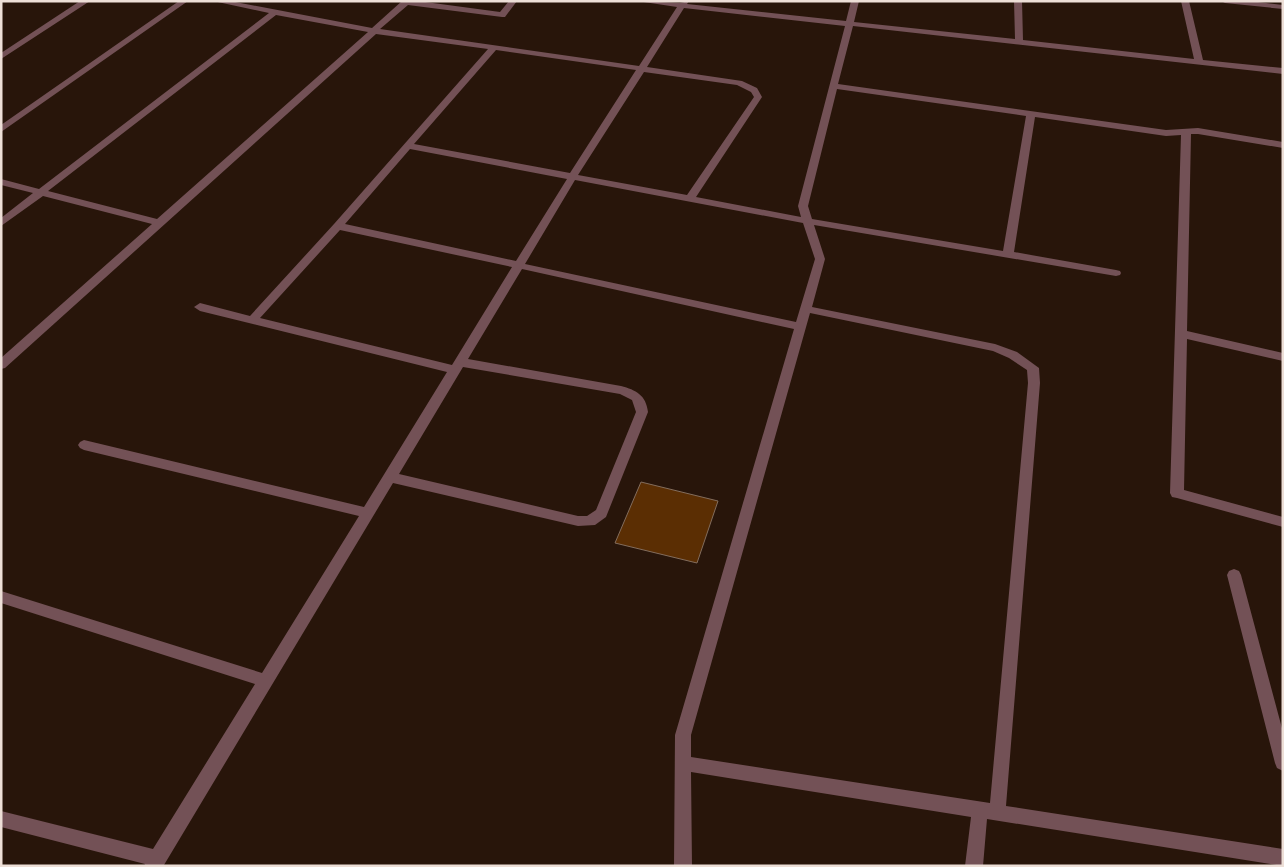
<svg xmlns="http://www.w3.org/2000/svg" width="1284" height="867" font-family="'Public Sans',sans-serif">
	<rect width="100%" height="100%" fill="#28150a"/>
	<!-- building -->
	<path fill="#5b2e03" stroke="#836d5d" d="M 641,482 L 718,501 L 697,563 L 615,543 Z"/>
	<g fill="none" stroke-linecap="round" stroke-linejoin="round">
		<!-- street -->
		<path fill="#735156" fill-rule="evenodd" d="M 80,1 L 90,1 L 1,59 L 1,53 Z
			M 179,1 L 188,1 L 1,132 L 1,125 Z
			M 213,1 L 230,1 L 372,28 L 402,1 L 418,1 L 500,12 L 509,1 L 517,1 L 505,17 L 502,17 L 408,5 L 380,29 L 639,66 L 677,7 L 637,1 L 680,3 L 689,1 L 687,4 L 846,21 L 851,1 L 859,1 L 854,22 L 1015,39 L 1014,1 L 1022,1 L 1023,40 L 1194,59 L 1181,1 L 1189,1 L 1203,60 L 1283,68 L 1283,74 L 853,26 L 838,84 L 1166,130 L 1198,128 L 1283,142 L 1283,148 L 1198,134 L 1191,134 L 1187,331 L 1283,353 L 1283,361 L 1187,339 L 1184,490 L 1283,517 L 1283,527 L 1177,498 L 1172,497 L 1170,493 L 1181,135 L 1166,136 L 1035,117 L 1014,252 L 1116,270 L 1120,271 L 1121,273 L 1120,275 L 1116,276 L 814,225 L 825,259 L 812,307 L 995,344 L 1017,352 L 1039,368 L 1040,383 L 1006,806 L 1283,849 L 1283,866 L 987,819 L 983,866 L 965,866 L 971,817 L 691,772 L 692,866 L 674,866 L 675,735 L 794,329 L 522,269 L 468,359 L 621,386 C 636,390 646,395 648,412 L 606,517 L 595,525 L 578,526 L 393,483 L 164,865 L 144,866 L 145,864 L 1,827 L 1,811 L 153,849 L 255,684 L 1,603 L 1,591 L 262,673 L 359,516 L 84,450 L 80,448 L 78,445 L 80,442 L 84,440 L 364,507 L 447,372 L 200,311 L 194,307 L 200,303 L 250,316 L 334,224 L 488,49 L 376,34 L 5,368 L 1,369 L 1,358 L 152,224 L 43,196 L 1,226 L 1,218 L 33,193 L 1,185 L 1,179 L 39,189 L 269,13 ZM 684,8 L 845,26 L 798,206 L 801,217 L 696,197 L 762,97 L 757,88 L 742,81 L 647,67 ZM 276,15 L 368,32 L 157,219 L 48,191 ZM 496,50 L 636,70 L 570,173 L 414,144 ZM 644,72 L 737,85 L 751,92 L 754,97 L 687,195 L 578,175 ZM 837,89 L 1026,116 L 1003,251 L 812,219 L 808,206 ZM 410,149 L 567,179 L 516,261 L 345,224 ZM 575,180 L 803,223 L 815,259 L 796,322 L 525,264 ZM 340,230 L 512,267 L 452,365 L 260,318 ZM 810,313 L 993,351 L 1009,358 L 1027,370 L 1028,383 L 990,803 L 691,757 L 691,735 ZM 463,367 L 620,394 L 632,400 L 636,412 L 596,510 L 587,516 L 578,516 L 399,474 Z
			M 1221,1 L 1250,1 L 1283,5 L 1283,9 L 1225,3 Z
			M 1234,569 L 1239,571 L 1241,575 L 1283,732 L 1283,771 L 1277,768 L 1275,763 L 1227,575 L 1229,571 Z"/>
	</g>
	<!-- border -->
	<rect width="1284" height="867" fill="none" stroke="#eddfd7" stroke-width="5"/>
</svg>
